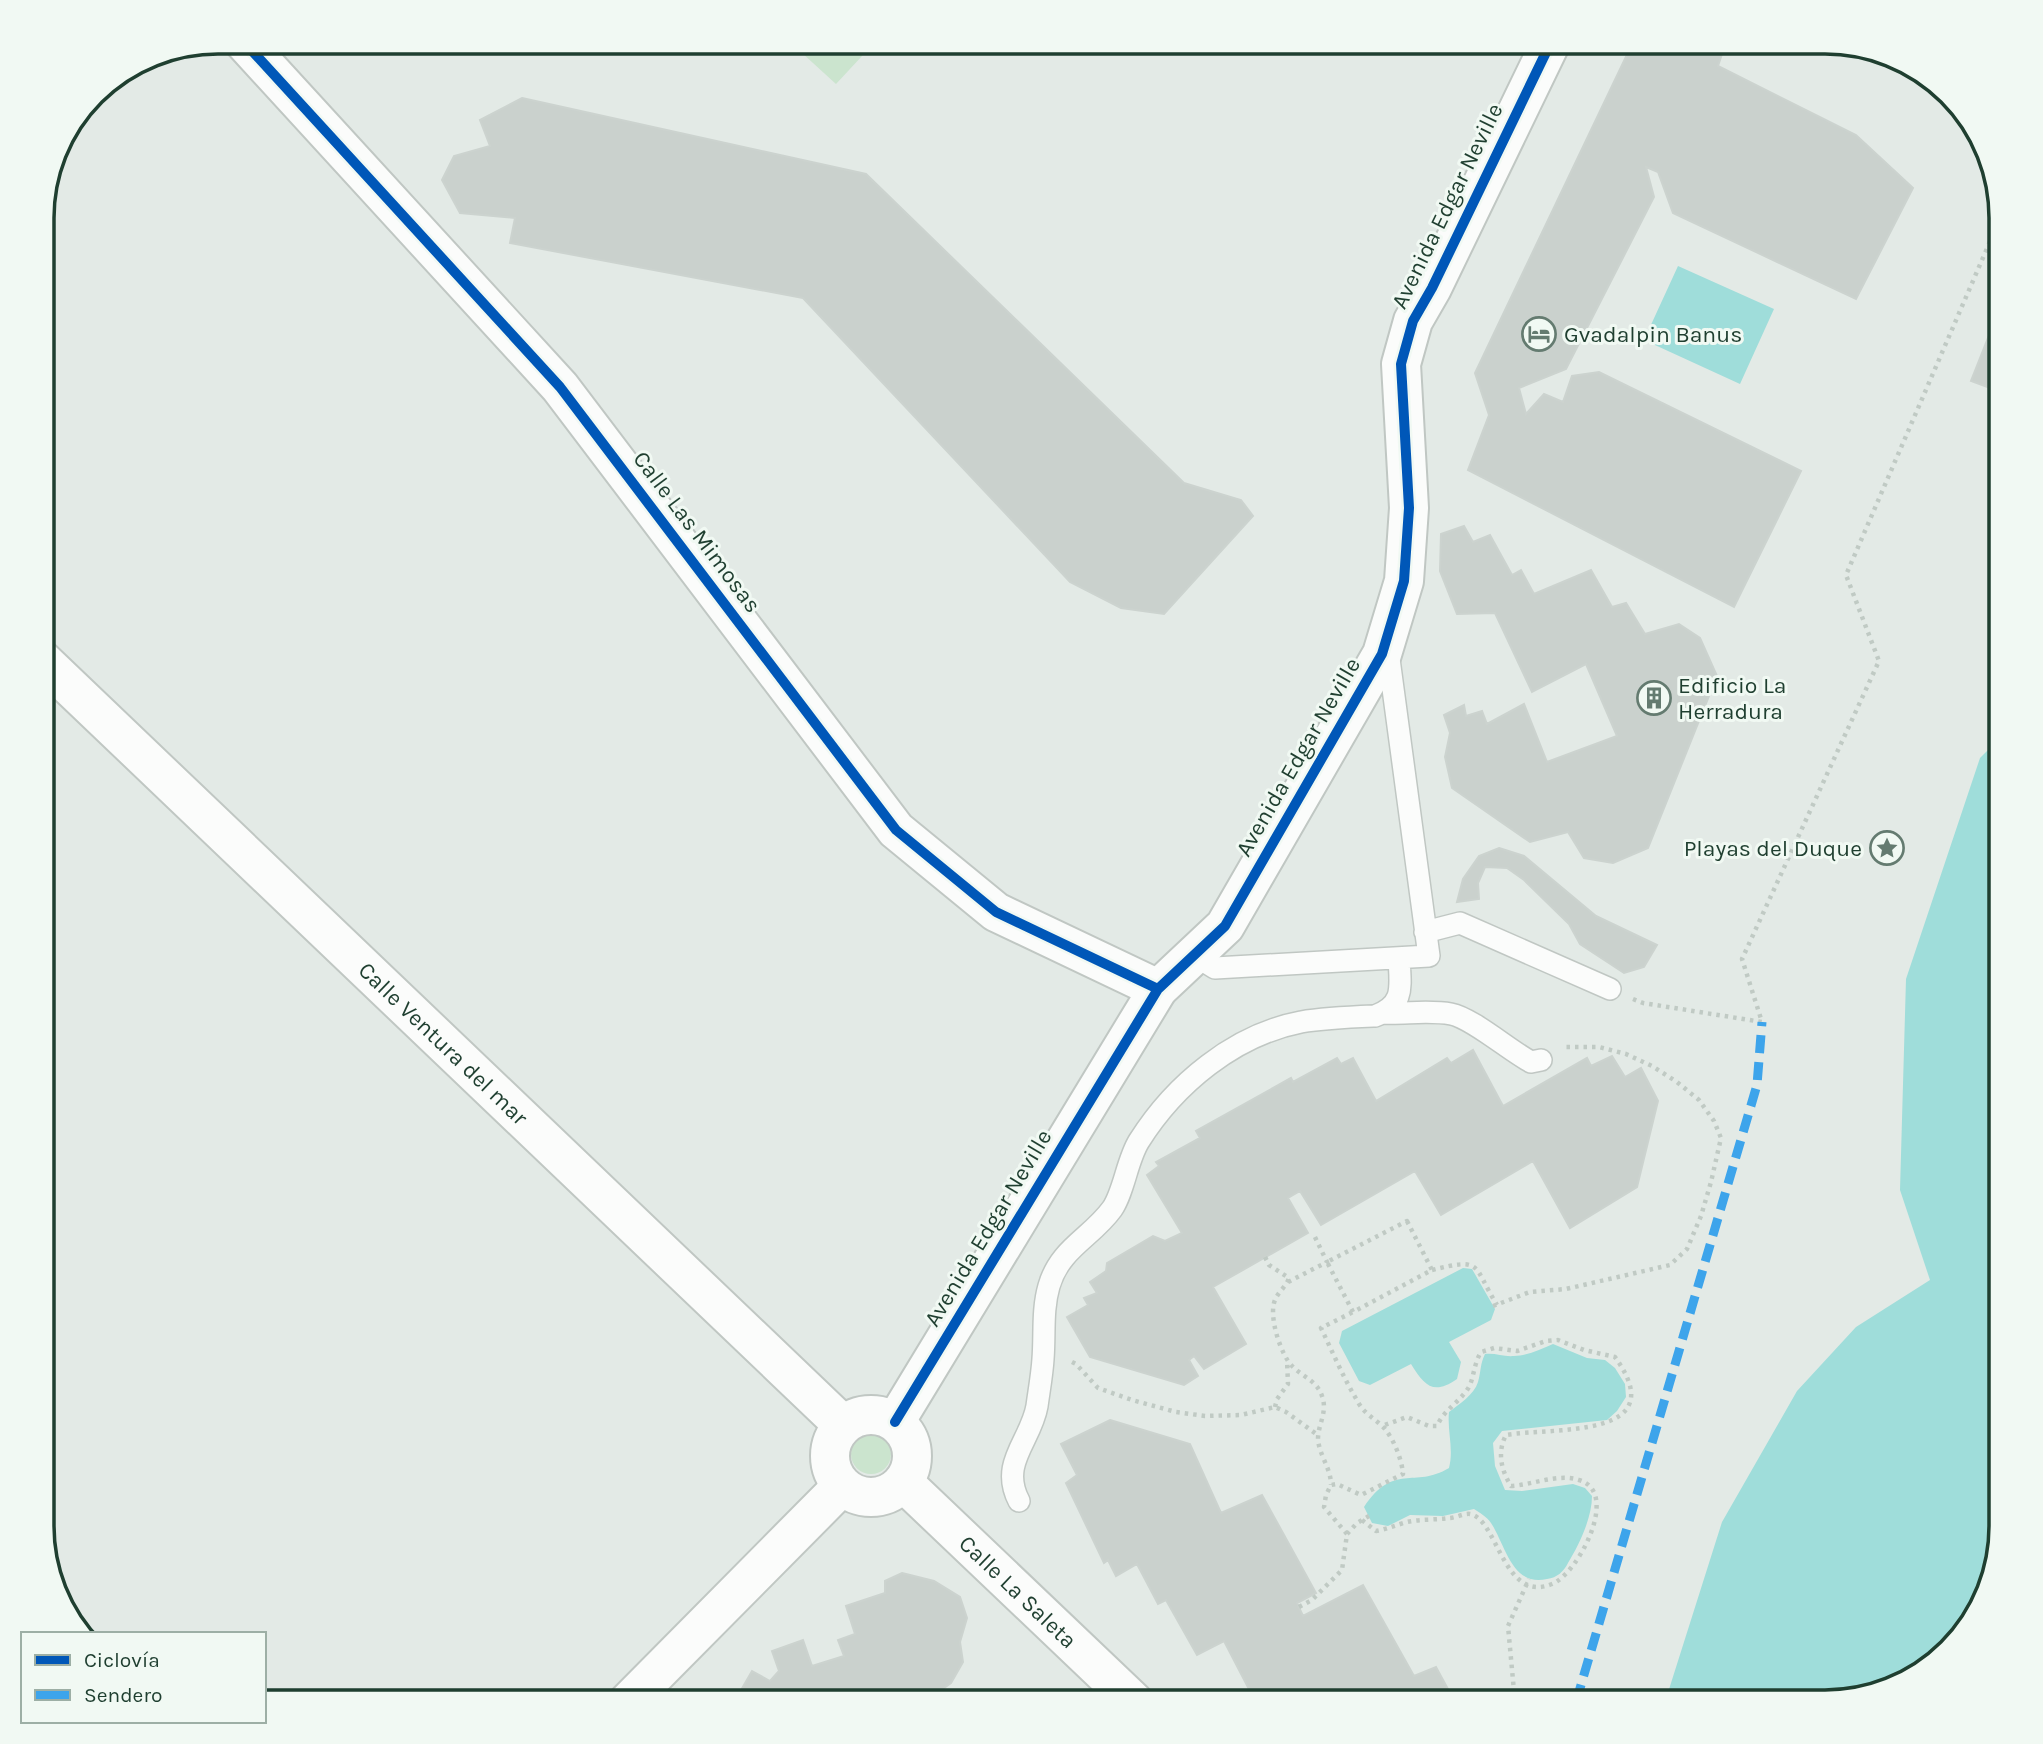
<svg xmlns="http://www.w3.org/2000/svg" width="2043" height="1744" font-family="Karla,sans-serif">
	<rect width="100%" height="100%" fill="#e3eae6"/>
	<!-- green -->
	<path fill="#cbe4ce" d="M 790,42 L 875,42 L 836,84 Z
		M851 1454a20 20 0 1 1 40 0a20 20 0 1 1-40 0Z"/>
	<!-- water -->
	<path fill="#9fddda" d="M 1678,266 L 1774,309 L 1740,384 L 1644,340 Z
		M 2001,737 L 2001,1527 L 1988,1593 L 1957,1642 L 1893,1688 L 1825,1702 L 1665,1702 L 1722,1522 L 1797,1391 L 1856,1327 L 1930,1280 L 1900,1190 L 1906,979 L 1980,758 Z
		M 1463,1268 L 1472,1269 L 1495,1309 L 1491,1320 L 1449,1342 L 1461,1362 L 1457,1379 C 1433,1396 1424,1385 1411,1364 L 1370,1385 L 1359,1381 L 1339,1343 L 1342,1331 Z
		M 1553,1344 L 1587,1358 L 1605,1360 L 1615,1368 L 1625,1384 L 1626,1397 L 1617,1411 L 1607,1420 L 1502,1431 L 1493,1443 L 1495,1466 L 1505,1490 L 1522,1491 L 1573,1484 L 1585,1488 L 1592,1496 C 1592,1518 1579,1545 1568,1563 C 1564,1571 1557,1578 1547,1579 C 1512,1587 1506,1546 1491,1523 C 1487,1517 1480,1513 1474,1509 L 1443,1516 L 1410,1515 L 1388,1526 L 1372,1523 L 1364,1507 C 1394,1462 1414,1489 1449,1468 C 1454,1449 1447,1431 1449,1412 C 1459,1404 1474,1395 1478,1382 C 1481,1372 1480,1364 1485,1354 C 1496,1353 1504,1357 1514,1356 C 1527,1356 1541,1349 1553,1344 Z"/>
	<!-- building -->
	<path fill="#cad1cd" stroke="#ccd3cf" stroke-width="2" d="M 1633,42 L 1726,42 L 1718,66 L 1856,135 L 1913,188 L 1856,299 L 1673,213 L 1658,172 L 1646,167 L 1654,197 L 1566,369 L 1519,388 L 1526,414 L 1544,394 L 1563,402 L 1572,376 L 1599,372 L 1801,471 L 1734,607 L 1468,470 L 1489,415 L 1475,373 Z
		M 522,98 L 866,174 L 1184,483 L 1241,500 L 1253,516 L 1164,614 L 1121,608 L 1070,582 L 803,298 L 510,243 L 515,218 L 460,213 L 442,180 L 454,156 L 490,146 L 480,120 Z
		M 2001,305 L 2001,392 L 1971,381 Z
		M 1464,526 L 1473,542 L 1490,535 L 1512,575 L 1521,570 L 1534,594 L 1591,570 L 1612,607 L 1626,603 L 1645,634 L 1679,624 L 1700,638 L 1717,676 L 1648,848 L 1613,863 L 1584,858 L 1568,832 L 1530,842 L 1452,788 L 1445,757 L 1450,733 L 1444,715 L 1464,705 L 1466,716 L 1482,711 L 1487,724 L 1524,704 L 1547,762 L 1617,736 L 1586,664 L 1532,692 L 1495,613 L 1457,614 L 1440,571 L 1441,534 Z
		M 1499,848 L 1524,856 L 1596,916 L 1657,945 L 1644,967 L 1624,973 L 1580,944 L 1569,924 L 1524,880 L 1507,868 L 1485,867 L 1478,883 L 1479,899 L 1457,902 L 1463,879 L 1479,856 Z
		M 1473,1050 L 1503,1106 L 1587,1058 L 1591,1066 L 1612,1056 L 1625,1077 L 1641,1068 L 1658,1101 L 1637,1187 L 1570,1228 L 1533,1161 L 1441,1215 L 1415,1171 L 1321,1225 L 1300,1191 L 1288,1198 L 1308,1233 L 1213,1287 L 1246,1344 L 1204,1369 L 1194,1356 L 1189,1360 L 1198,1376 L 1184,1385 L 1090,1357 L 1067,1317 L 1088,1305 L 1084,1298 L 1097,1293 L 1090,1282 L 1106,1271 L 1107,1263 L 1153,1236 L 1165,1241 L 1182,1233 L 1147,1175 L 1159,1166 L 1156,1162 L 1200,1138 L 1196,1131 L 1291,1078 L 1293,1082 L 1337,1058 L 1341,1064 L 1353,1058 L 1376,1101 L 1447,1058 L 1451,1063 Z
		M 1110,1420 L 1190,1444 L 1221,1513 L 1262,1495 L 1316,1593 L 1297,1603 L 1303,1616 L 1363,1585 L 1414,1676 L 1436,1667 L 1455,1702 L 1265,1702 L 1260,1692 L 1252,1695 L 1224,1641 L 1197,1655 L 1166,1600 L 1158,1604 L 1137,1564 L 1116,1576 L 1108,1560 L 1104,1563 L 1066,1483 L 1077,1475 L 1061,1444 Z
		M 902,1573 L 934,1581 L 960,1597 L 967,1618 L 960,1642 L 963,1662 L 951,1683 L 924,1702 L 742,1702 L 737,1697 L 752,1671 L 770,1681 L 779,1671 L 772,1651 L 803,1640 L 812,1666 L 844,1656 L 838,1640 L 855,1634 L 846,1606 L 885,1593 L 885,1581 Z"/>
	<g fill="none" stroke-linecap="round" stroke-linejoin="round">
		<!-- lane casing -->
		<g stroke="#c0c7c3" stroke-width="24">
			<path id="lane" d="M 1425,932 L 1460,923 L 1610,989
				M 1194,955 L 1215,968 L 1429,956 L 1389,659 L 1382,654
				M 1384,1013 C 1406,1014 1429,1010 1451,1014 C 1472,1018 1510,1051 1531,1062 L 1541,1060
				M 1019,1501 C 999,1463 1031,1441 1037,1406 C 1039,1391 1042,1375 1043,1359 C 1045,1334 1042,1310 1049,1286 C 1060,1248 1091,1238 1112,1209 C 1124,1192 1127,1160 1139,1141 C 1175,1084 1234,1035 1301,1022 C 1325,1018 1351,1017 1375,1016 C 1406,1005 1400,985 1399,958"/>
		</g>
		<!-- street casing -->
		<g stroke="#c0c7c3" stroke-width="42">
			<g id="street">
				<path d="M 244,42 L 560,387 L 896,830 L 996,912 L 1158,989"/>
				<path id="s1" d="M 42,660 L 843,1425"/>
				<circle cx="871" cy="1456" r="41"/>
				<path d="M 895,1422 L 1158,989 L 1225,926 L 1382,654 L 1404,581 L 1409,508 L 1401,364 L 1413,321 L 1432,288 L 1551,42"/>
				<path id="s2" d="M 903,1482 L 1134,1702"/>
				<path d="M 628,1702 L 842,1486"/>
			</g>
		</g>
		<!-- path -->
		<path stroke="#c0cac4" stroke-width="4.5" stroke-dasharray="3.5 5" stroke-linecap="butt" d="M 1925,76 L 1954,104
			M 1633,999 L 1643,1003 L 1762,1022 L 1742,959 L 1879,661 L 1846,575 L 2001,216
			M 1407,1221 L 1432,1270 L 1353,1312 L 1327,1262 Z
			M 1265,1257 L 1269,1265 L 1289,1278 C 1286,1287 1278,1292 1275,1300 C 1268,1316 1281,1355 1292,1366 C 1303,1377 1317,1381 1322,1396 C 1328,1412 1318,1424 1318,1439 C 1319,1455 1331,1468 1331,1485
			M 1432,1270 C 1484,1257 1472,1265 1497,1305
			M 1288,1282 L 1327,1262 L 1313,1233
			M 1493,1306 L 1530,1292 L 1566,1289 L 1670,1265 L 1687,1249 L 1701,1216 L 1711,1182 L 1721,1138 L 1714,1121 L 1699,1100 L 1677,1082 L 1652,1066 L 1626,1054 L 1599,1047 L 1566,1047
			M 1072,1362 L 1076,1364 L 1098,1388 L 1132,1400 L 1176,1412 L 1205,1416 L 1241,1415 L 1275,1407 L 1286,1412 L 1319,1436
			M 1275,1407 L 1277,1399 L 1288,1384 L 1287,1360
			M 1362,1520 L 1376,1531 C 1387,1529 1396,1525 1407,1522 C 1420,1519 1436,1520 1449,1518 C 1456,1518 1464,1513 1470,1514 C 1498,1519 1503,1604 1552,1584 C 1578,1574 1621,1492 1579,1480 C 1558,1473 1532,1485 1511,1486 C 1501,1470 1497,1452 1506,1435 C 1552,1427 1675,1440 1615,1357 L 1584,1350 L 1558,1340 L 1546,1341 L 1517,1351 L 1494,1348 L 1481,1352 C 1473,1365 1474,1381 1467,1390 C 1457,1404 1444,1410 1437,1426 L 1429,1426 L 1407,1417 L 1382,1426
			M 1347,1534 L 1324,1507 L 1326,1495 L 1331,1485 L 1337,1484 L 1361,1495 L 1403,1474 C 1402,1460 1394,1440 1385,1429 C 1376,1419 1365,1415 1358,1402 C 1344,1379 1333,1353 1321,1328 L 1353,1312
			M 1299,1607 L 1312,1600 L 1342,1570 L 1347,1534 L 1357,1523 L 1369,1516
			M 1515,1702 L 1508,1626 L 1529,1579"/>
		<!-- lane -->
		<use href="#lane" stroke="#fbfcfb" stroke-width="21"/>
		<!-- street -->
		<use href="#street" stroke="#fbfcfb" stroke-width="38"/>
		<!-- quiet -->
		<path stroke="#3da4eb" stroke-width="9" stroke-dasharray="18 9" stroke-linecap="butt" d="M 1576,1702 L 1757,1085 L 1762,1022"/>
		<!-- cycleway casing -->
		<g stroke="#f1f9f3" stroke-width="15">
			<path id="cycleway" d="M 244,42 L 560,387 L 896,830 L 996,912 L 1158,989
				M 895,1422 L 1158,989 L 1225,926 L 1382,654 L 1404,581 L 1409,508 L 1401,364 L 1413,321 L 1432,288 L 1551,42"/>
		</g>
		<!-- cycleway -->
		<use href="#cycleway" stroke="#0057b8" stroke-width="10"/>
	</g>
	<!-- icons -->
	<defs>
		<g id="hotel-ring" transform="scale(1.75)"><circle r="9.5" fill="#f1f9f3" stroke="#647b70" stroke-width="1.5"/><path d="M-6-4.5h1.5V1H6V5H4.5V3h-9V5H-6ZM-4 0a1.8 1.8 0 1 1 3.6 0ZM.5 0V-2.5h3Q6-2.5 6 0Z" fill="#647b70"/></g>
		<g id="building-ring" transform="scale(1.75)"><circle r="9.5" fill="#f1f9f3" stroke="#647b70" stroke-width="1.5"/><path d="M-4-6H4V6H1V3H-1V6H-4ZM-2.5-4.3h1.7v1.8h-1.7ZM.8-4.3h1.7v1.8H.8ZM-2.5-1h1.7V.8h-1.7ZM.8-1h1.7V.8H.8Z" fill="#647b70"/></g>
		<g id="sight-ring" transform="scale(1.75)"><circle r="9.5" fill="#f1f9f3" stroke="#647b70" stroke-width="1.5"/><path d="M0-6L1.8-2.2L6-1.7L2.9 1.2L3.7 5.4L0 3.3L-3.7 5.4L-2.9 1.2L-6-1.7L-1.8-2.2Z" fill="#647b70"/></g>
	</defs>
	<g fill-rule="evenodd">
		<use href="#hotel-ring" x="1539" y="334"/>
		<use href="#building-ring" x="1654" y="698"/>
		<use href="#sight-ring" x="1887" y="848"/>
	</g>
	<g text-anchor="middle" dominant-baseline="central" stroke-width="6" stroke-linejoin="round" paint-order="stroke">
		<!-- street labels -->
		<g font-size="23" fill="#1f3f30" stroke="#f1f9f3">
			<text transform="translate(1447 206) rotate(-64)">Avenida Edgar Neville</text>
			<text transform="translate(697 532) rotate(53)">Calle Las Mimosas</text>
			<text transform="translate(1298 757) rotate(-60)">Avenida Edgar Neville</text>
			<text stroke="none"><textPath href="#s1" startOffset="555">Calle Ventura del mar</textPath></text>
			<text transform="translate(988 1228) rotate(-59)">Avenida Edgar Neville</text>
			<text stroke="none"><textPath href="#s2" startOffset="159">Calle La Saleta</textPath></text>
		</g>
		<!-- poi labels -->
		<g font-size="23" fill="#1f3f30" stroke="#f1f9f3" text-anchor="start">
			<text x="1564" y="334">Gvadalpin Banus</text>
			<text x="1678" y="685">Edificio La<tspan x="1678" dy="26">Herradura</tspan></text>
			<text x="1862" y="848" text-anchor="end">Playas del Duque</text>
		</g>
	</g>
	<!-- crop -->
	<path d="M0 0H2043V1744H0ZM218 54H1825A164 164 0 0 1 1989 218V1526A164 164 0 0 1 1825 1690H218A164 164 0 0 1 54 1526V218A164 164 0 0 1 218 54Z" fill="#f1f9f3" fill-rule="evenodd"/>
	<path fill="none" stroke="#1f3f30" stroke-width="3.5" d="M218 54H1825A164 164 0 0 1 1989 218V1526A164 164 0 0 1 1825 1690H218A164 164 0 0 1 54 1526V218A164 164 0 0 1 218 54Z"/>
	<!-- legend -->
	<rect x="21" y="1632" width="245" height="91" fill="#f1f9f3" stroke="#9dafa5" stroke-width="2"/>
	<rect x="35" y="1655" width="35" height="10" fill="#0057b8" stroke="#9dafa5" stroke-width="2"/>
	<text x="84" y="1667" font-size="21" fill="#1f3f30">Ciclovía</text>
	<rect x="35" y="1690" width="35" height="10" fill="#3da4eb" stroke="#9dafa5" stroke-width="2"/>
	<text x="84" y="1702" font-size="21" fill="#1f3f30">Sendero</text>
</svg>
